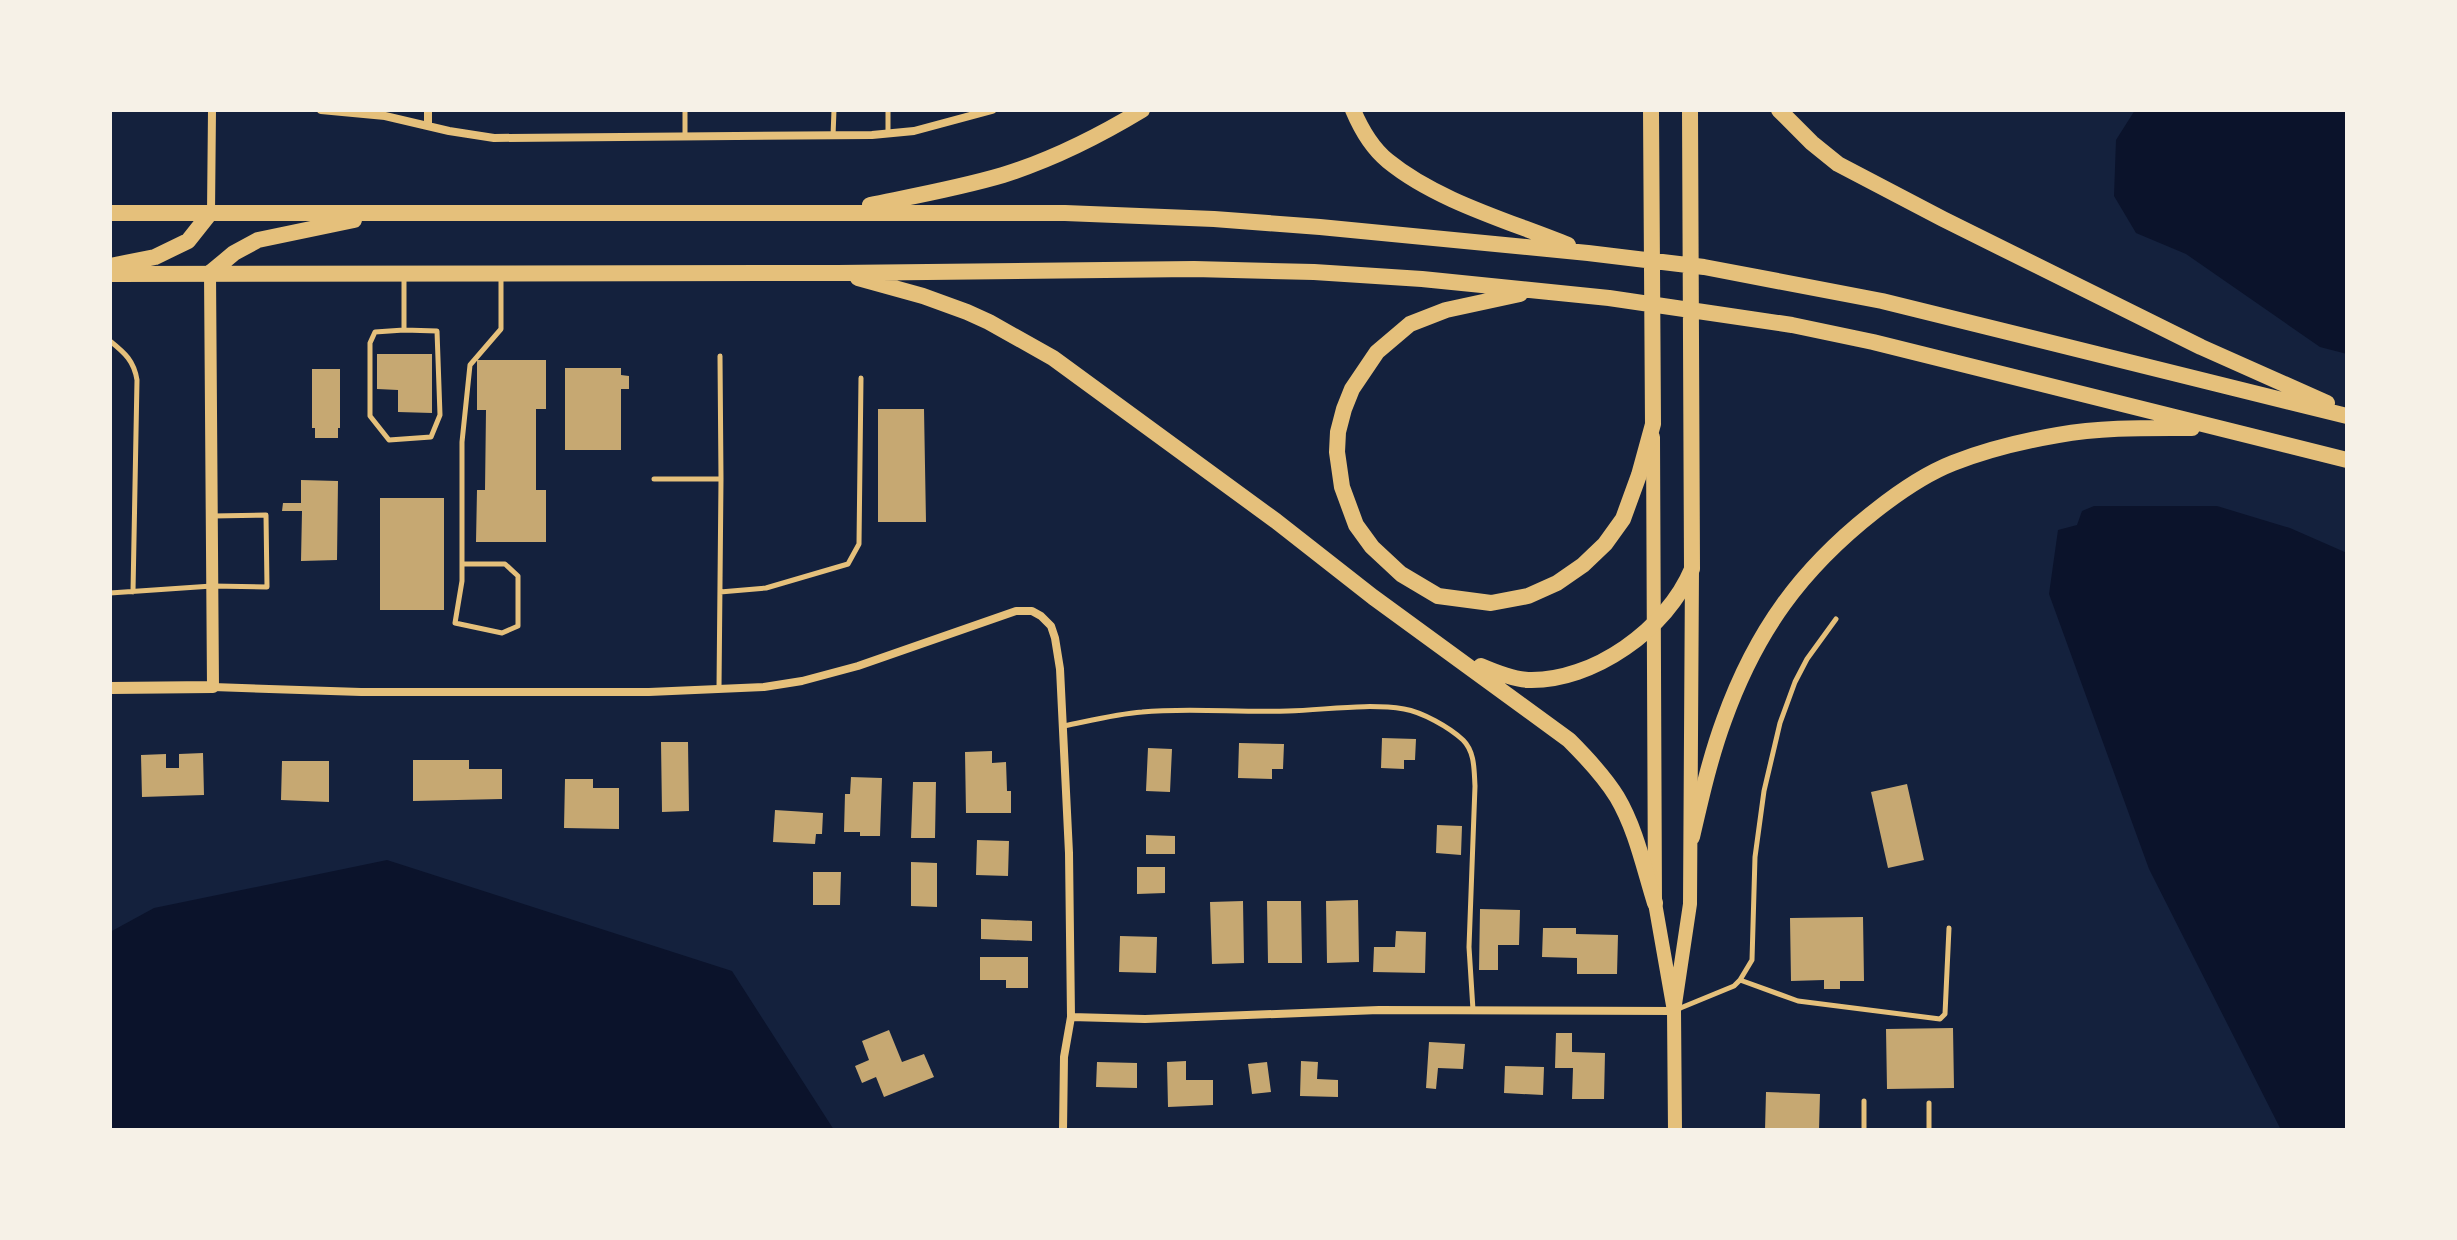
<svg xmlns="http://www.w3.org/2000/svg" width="2457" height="1240" font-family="'Work Sans',sans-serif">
	<rect width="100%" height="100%" fill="#14213d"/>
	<!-- water -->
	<path fill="#0b132b" d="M 2135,110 L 2347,110 L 2347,354 L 2320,347 L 2186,254 L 2136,233 L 2114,196 L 2116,140 Z
		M 2094,506 L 2217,506 L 2290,528 L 2347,553 L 2347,1130 L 2281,1130 L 2149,869 L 2049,594 L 2058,530 L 2077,525 L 2082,511 Z
		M 387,860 L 732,971 L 834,1130 L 110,1130 L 110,932 L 154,908 Z"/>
	<!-- building -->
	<path fill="#c6a872" d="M 377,354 L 432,354 L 432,413 L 398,412 L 398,390 L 377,389 Z
		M 477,360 L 546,360 L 546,409 L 536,409 L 536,490 L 546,490 L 546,542 L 476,542 L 477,490 L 485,490 L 486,410 L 477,410 Z
		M 565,368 L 621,368 L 621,375 L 629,376 L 629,389 L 621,389 L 621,450 L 565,450 Z
		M 312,369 L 340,369 L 340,428 L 338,428 L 338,438 L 315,438 L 315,428 L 312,428 Z
		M 878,409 L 924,409 L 926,522 L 878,522 Z
		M 301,480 L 338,481 L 337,560 L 301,561 L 302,511 L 282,511 L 283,503 L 301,503 Z
		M 380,498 L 444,498 L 444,610 L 380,610 Z
		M 1382,738 L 1416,739 L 1415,760 L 1404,760 L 1404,769 L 1381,768 Z
		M 661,742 L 688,742 L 689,811 L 662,812 Z
		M 1239,743 L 1284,744 L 1283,769 L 1272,769 L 1272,779 L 1238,778 Z
		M 1148,748 L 1172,749 L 1170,792 L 1146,791 Z
		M 992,751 L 992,763 L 1006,762 L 1007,791 L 1011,791 L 1011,813 L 966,813 L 965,752 Z
		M 203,753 L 204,795 L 142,797 L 141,755 L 166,754 L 166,768 L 179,768 L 179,754 Z
		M 413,760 L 469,760 L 469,769 L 502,769 L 502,799 L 413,801 Z
		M 282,761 L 329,761 L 329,802 L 281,800 Z
		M 851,777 L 882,778 L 880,836 L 860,836 L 860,832 L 844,832 L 845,794 L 850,794 Z
		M 565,779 L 593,779 L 593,788 L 619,788 L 619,829 L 564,828 Z
		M 913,782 L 936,782 L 935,838 L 911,838 Z
		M 1907,784 L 1924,860 L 1888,868 L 1871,792 Z
		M 775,810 L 823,813 L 822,834 L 816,834 L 815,844 L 773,842 Z
		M 1437,825 L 1462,826 L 1461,855 L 1436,853 Z
		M 1146,835 L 1175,836 L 1175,854 L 1146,854 Z
		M 977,840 L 1009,841 L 1008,876 L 976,875 Z
		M 911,862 L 937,863 L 937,907 L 911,906 Z
		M 1137,867 L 1165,867 L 1165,893 L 1137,894 Z
		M 813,872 L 841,872 L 840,905 L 813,905 Z
		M 1358,900 L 1359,962 L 1327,963 L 1326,901 Z
		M 1243,901 L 1244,963 L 1212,964 L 1210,902 Z
		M 1267,901 L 1301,901 L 1302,963 L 1268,963 Z
		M 1480,909 L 1520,910 L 1519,945 L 1498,945 L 1498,970 L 1479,970 Z
		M 1863,917 L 1864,981 L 1840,981 L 1840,989 L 1824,989 L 1824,980 L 1791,981 L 1790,918 Z
		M 981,919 L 1032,921 L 1032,941 L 981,939 Z
		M 1543,928 L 1576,928 L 1576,934 L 1618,935 L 1617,974 L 1577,974 L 1577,958 L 1542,957 Z
		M 1396,931 L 1426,932 L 1425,973 L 1373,972 L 1374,947 L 1395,947 Z
		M 1120,936 L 1157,937 L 1156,973 L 1119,972 Z
		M 980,957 L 1028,957 L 1028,988 L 1006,988 L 1006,980 L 980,980 Z
		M 1953,1028 L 1954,1088 L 1887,1089 L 1886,1029 Z
		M 889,1030 L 902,1062 L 924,1054 L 934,1077 L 884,1097 L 876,1077 L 862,1083 L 855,1066 L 869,1060 L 862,1041 Z
		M 1556,1033 L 1572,1033 L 1572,1052 L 1605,1053 L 1604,1099 L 1572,1099 L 1573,1068 L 1555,1068 Z
		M 1429,1042 L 1465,1044 L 1463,1069 L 1438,1068 L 1436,1089 L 1426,1088 Z
		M 1186,1061 L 1186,1080 L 1213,1080 L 1213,1105 L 1168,1107 L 1167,1062 Z
		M 1301,1061 L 1318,1062 L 1317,1079 L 1338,1080 L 1338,1097 L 1300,1096 Z
		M 1097,1062 L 1137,1063 L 1137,1088 L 1096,1087 Z
		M 1267,1062 L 1271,1092 L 1252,1094 L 1248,1064 Z
		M 1505,1066 L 1544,1067 L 1543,1095 L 1504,1093 Z
		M 1766,1092 L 1820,1094 L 1819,1130 L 1765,1130 Z"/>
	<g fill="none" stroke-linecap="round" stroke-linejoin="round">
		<!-- service -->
		<path stroke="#e5c07b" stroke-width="5" d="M 888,110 L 888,133
			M 685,136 L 685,110
			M 833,136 L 834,110
			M 404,278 L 404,330 L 437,331 L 440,415 L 431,437 L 389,440 L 370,416 L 370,343 L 375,332 L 404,330
			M 110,341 C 125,353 134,361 137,380 L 133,592
			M 654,479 L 721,479
			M 462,564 L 505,564 L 518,576 L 518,626 L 502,633 L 455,623 L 462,581 L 462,442 L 470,365 L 501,329 L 501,278
			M 720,592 L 766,588 L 848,564 L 859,544 L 861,378
			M 110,593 L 212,586 L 267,587 L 266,515 L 213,516
			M 719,689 L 721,479 L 720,356
			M 1064,726 C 1089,721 1116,714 1142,712 C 1190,707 1239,713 1288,711 C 1326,710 1366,703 1404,709 C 1422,712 1449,727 1463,740 C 1475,752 1474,770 1475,786 L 1469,947 L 1473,1010
			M 1740,980 L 1798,1001 L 1940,1019 L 1945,1014 L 1949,928
			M 1678,1009 L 1734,986 L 1740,980 L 1752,960 L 1755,857 L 1764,791 L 1780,723 L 1795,682 L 1807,659 L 1836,619
			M 1864,1101 L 1864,1130
			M 1929,1103 L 1929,1130"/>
		<!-- minor -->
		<path stroke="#e5c07b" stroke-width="8" d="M 321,110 L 385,116 L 449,131 L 494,138 L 872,135 L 914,131 L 992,110
			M 428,126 L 428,110
			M 211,212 L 212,110
			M 213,687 L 361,692 L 649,692 L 764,687 L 802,681 L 858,666 L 1016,611 L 1032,611 L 1041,616 L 1051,626 L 1055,638 L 1060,669 L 1069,853 L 1071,1017 L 1064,1057 L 1063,1130
			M 1071,1017 L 1145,1019 L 1379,1010 L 1674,1011"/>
		<!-- tertiary -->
		<path stroke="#e5c07b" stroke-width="12" d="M 110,688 L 213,687 L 210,273"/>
		<!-- secondary -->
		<path stroke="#e5c07b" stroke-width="14" d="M 1653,437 L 1655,903 L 1674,1011
			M 1675,1130 L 1674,1011 L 1690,904 L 1692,569"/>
		<!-- primary -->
		<path stroke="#e5c07b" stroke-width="16" d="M 1353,110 C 1361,129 1372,148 1388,161 C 1437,201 1509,221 1568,245
			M 1779,110 L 1812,143 L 1838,164 L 1943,219 L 2201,347 L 2327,403
			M 870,205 C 914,196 959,188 1003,175 C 1051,160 1099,136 1142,110
			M 110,213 L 1065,213 L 1214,219 L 1320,227 L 1588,253 L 1704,267 L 1882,301 L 2347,416
			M 110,266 L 155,257 L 188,241 L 211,212
			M 210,273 L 234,253 L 258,240 L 354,220
			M 110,274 L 837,273 L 1194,269 L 1314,272 L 1422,279 L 1609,298 L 1792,325 L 1873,342 L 2347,460
			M 858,278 L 923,296 L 967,312 L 989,322 L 1053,358 L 1276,521 L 1373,597 L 1569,740 C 1586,757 1604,776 1617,797 C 1636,829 1644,868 1655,903
			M 1520,294 L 1446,310 L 1410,324 L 1377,352 L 1352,389 L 1344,409 L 1338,432 L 1337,452 L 1342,487 L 1356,525 L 1372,547 L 1401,574 L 1438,596 L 1491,603 L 1528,596 L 1557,583 L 1583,565 L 1605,544 L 1623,519 L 1639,475 L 1653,424 L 1651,110
			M 1481,666 C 1495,672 1512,679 1528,680 C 1593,682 1667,629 1692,569 L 1690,110
			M 1692,837 C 1701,798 1710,758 1724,720 C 1756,631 1801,569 1875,511 C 1899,492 1925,474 1953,463 C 1986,450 2023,441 2058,435 C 2102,427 2147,428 2192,428"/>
	</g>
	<!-- border -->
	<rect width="2457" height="1240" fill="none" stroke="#f6f1e7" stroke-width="224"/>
</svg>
